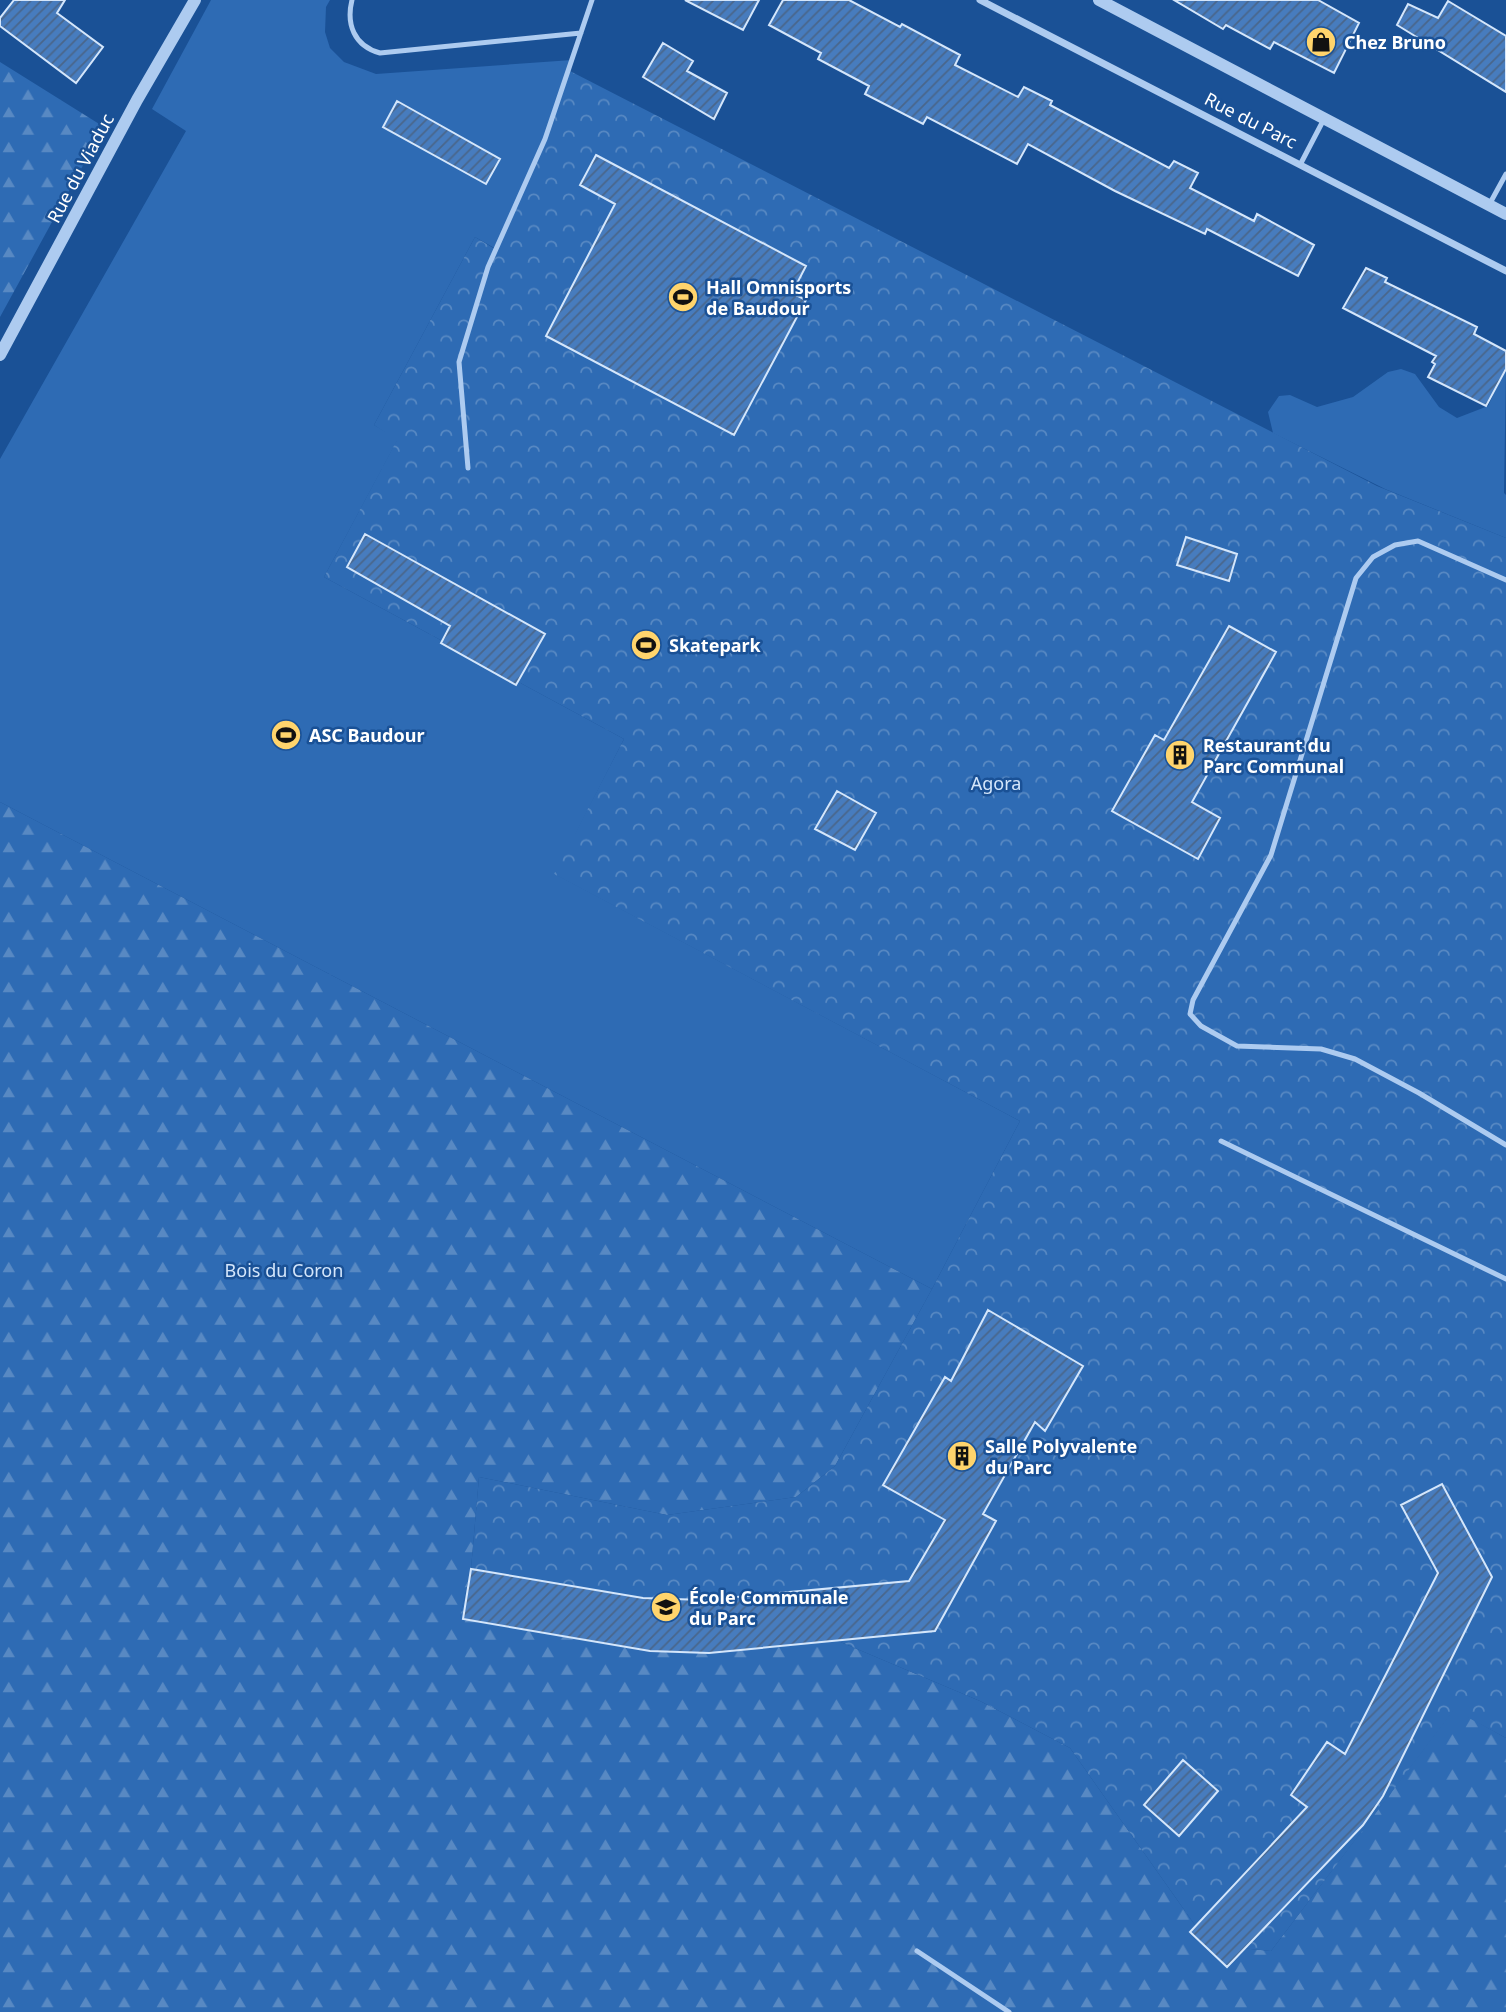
<svg xmlns="http://www.w3.org/2000/svg" width="1506" height="2012" font-family="'Noto Sans',sans-serif">
	<defs>
		<pattern id="forest-firs" width="22" height="20" patternUnits="userSpaceOnUse" patternTransform="scale(1.75)"><rect width="22" height="20" fill="#2e6bb4"/><path d="M5 1l3.5 6h-7zM16 11l3.5 6h-7z" fill="#5889c3"/></pattern>
		<pattern id="park-crowns" width="20" height="18" patternUnits="userSpaceOnUse" patternTransform="scale(1.75)"><rect width="20" height="18" fill="#2e6bb4"/><path d="M2 6a3 3 0 1 1 6 0M12 15a3 3 0 1 1 6 0" fill="none" stroke="#5889c3"/></pattern>
		<pattern id="building-hatch" width="6" height="6" patternUnits="userSpaceOnUse" patternTransform="scale(1.75)"><rect width="6" height="6" fill="#477cbe"/><path d="M-1 1l2-2M0 6l6-6M5 7l2-2" fill="none" stroke="#49668b"/></pattern>
	</defs>
	<rect width="100%" height="100%" fill="#1a5196"/>
	<!-- grass -->
	<path fill="#2e6bb4" d="M 211,0 L 330,0 L 326,7 L 325,32 L 330,48 L 344,62 L 376,74 L 572,60 L 545,139 L 496,249 L 475,237 L 374,425 L 398,439 L 324,577 L 624,739 L 555,874 L 1020,1121 L 932,1289 L 0,802 L 0,459 L 186,131 L 152,109 Z
		M 1506,368 L 1504,493 L 1506,495 L 1506,538 L 1385,489 L 1273,433 L 1268,412 L 1279,396 L 1290,395 L 1317,407 L 1353,397 L 1388,372 L 1401,369 L 1415,374 L 1439,407 L 1457,418 L 1488,406 Z"/>
	<!-- forest -->
	<path fill="url(#forest-firs)" d="M 0,62 L 104,127 L 0,317 Z
		M 0,802 L 932,1289 L 835,1466 L 796,1497 L 667,1515 L 479,1477 L 471,1569 L 460,1617 L 831,1638 L 980,1701 L 1070,1748 L 1209,1945 L 1271,1951 L 1454,1709 L 1506,1738 L 1506,2012 L 0,2012 Z"/>
	<!-- park -->
	<path fill="url(#park-crowns)" d="M 568,70 L 1377,486 L 1506,538 L 1506,1738 L 1454,1710 L 1271,1951 L 1209,1945 L 1070,1748 L 980,1701 L 831,1638 L 656,1652 L 460,1617 L 471,1569 L 479,1477 L 667,1515 L 796,1497 L 835,1466 L 932,1289 L 1020,1121 L 554,874 L 624,739 L 324,577 L 397,440 L 374,425 L 475,237 L 495,249 L 545,139 Z"/>
	<!-- building -->
	<path fill="url(#building-hatch)" stroke="#d4e6fb" stroke-width="2" d="M 14,0 L 65,0 L 57,13 L 103,47 L 76,83 L 0,26 L 0,18 Z
		M 685,0 L 759,0 L 743,30 Z
		M 783,0 L 849,0 L 900,27 L 902,24 L 960,55 L 955,65 L 1018,97 L 1024,87 L 1052,101 L 1050,105 L 1169,168 L 1174,161 L 1198,173 L 1190,188 L 1254,221 L 1257,214 L 1314,245 L 1298,276 L 1207,229 L 1205,234 L 1115,191 L 1028,144 L 1017,164 L 927,117 L 923,124 L 865,94 L 869,86 L 818,59 L 821,53 L 769,25 Z
		M 1174,0 L 1318,0 L 1359,23 L 1334,73 L 1274,42 L 1270,49 L 1226,25 L 1223,29 Z
		M 1448,1 L 1506,36 L 1506,92 L 1397,25 L 1408,4 L 1438,18 Z
		M 663,43 L 693,61 L 687,71 L 727,93 L 714,119 L 643,77 Z
		M 397,101 L 500,159 L 486,184 L 383,127 Z
		M 596,155 L 806,266 L 792,293 L 806,300 L 734,435 L 546,336 L 615,204 L 580,185 Z
		M 1366,268 L 1387,278 L 1385,282 L 1477,327 L 1474,334 L 1506,351 L 1506,369 L 1486,406 L 1428,377 L 1435,364 L 1432,362 L 1436,356 L 1343,308 Z
		M 365,534 L 545,634 L 516,685 L 441,643 L 450,626 L 347,567 Z
		M 1186,537 L 1237,554 L 1229,581 L 1177,565 Z
		M 1229,626 L 1276,652 L 1192,802 L 1220,818 L 1198,859 L 1112,811 L 1155,735 L 1164,740 Z
		M 837,791 L 876,813 L 855,850 L 815,829 Z
		M 988,1310 L 1083,1366 L 1045,1431 L 1035,1422 L 983,1514 L 996,1521 L 935,1631 L 709,1653 L 650,1651 L 463,1619 L 471,1569 L 643,1598 L 704,1600 L 909,1581 L 945,1520 L 883,1485 L 945,1377 L 951,1381 Z
		M 1442,1484 L 1492,1577 L 1383,1796 L 1363,1825 L 1227,1967 L 1190,1932 L 1307,1807 L 1291,1795 L 1327,1742 L 1345,1754 L 1438,1573 L 1401,1505 Z
		M 1183,1760 L 1218,1791 L 1179,1836 L 1144,1805 Z"/>
	<g fill="none" stroke-linecap="round" stroke-linejoin="round">
		<!-- service -->
		<path stroke="#adcbf0" stroke-width="5" d="M 352,0 C 346,24 354,46 380,53 L 581,33
			M 1300,165 L 1324,119
			M 1489,205 L 1506,174
			M 468,468 L 459,362 L 488,267 L 545,139 L 592,0
			M 1506,580 L 1418,541 L 1395,545 L 1373,557 L 1356,578 L 1271,855 L 1193,1000 L 1190,1014 L 1201,1026 L 1237,1046 L 1321,1049 L 1355,1059 L 1419,1093 L 1506,1145
			M 1221,1141 L 1506,1279
			M 917,1951 L 1009,2012"/>
		<!-- minor -->
		<path stroke="#adcbf0" stroke-width="7" d="M 980,0 L 1506,271"/>
		<!-- tertiary -->
		<path stroke="#adcbf0" stroke-width="12" d="M 1099,0 L 1506,214
			M 0,355 L 137,100 L 195,0"/>
	</g>
	<!-- icons -->
	<defs>
		<g id="shop-disc" transform="scale(1.575)"><circle r="9.5" fill="#ffd46c" stroke="#1a5196"/><path d="M-5-2.5h2.3a2.7 3.5 0 0 1 5.4 0H5L5.5 6h-11ZM-1.5-2.5h3a1.5 2.3 0 0 0-3 0Z" fill="#111"/></g>
		<g id="stadium-disc" transform="scale(1.575)"><circle r="9.5" fill="#ffd46c" stroke="#1a5196"/><path d="M0-5a6.5 5 0 1 0 0 10a6.5 5 0 1 0 0-10ZM-3.5-1.8h7v3.6h-7Z" fill="#111"/></g>
		<g id="building-disc" transform="scale(1.575)"><circle r="9.5" fill="#ffd46c" stroke="#1a5196"/><path d="M-4-6H4V6H1V3H-1V6H-4ZM-2.5-4.3h1.7v1.8h-1.7ZM.8-4.3h1.7v1.8H.8ZM-2.5-1h1.7V.8h-1.7ZM.8-1h1.7V.8H.8Z" fill="#111"/></g>
		<g id="school-disc" transform="scale(1.575)"><circle r="9.5" fill="#ffd46c" stroke="#1a5196"/><path d="M0-5L7-2L0 1L-7-2ZM-4 1L0 2.5L4 1V4Q0 6-4 4Z" fill="#111"/></g>
	</defs>
	<g fill-rule="evenodd">
		<use href="#shop-disc" x="1321" y="42"/>
		<use href="#stadium-disc" x="683" y="297"/>
		<use href="#stadium-disc" x="646" y="645"/>
		<use href="#stadium-disc" x="286" y="735"/>
		<use href="#building-disc" x="1180" y="755"/>
		<use href="#building-disc" x="962" y="1456"/>
		<use href="#school-disc" x="666" y="1607"/>
	</g>
	<g text-anchor="middle" dominant-baseline="central" stroke-width="5" stroke-linejoin="round" paint-order="stroke">
		<!-- poi labels -->
		<g font-size="18" font-weight="bold" fill="#fff" stroke="#1a5196" text-anchor="start">
			<text x="1344" y="42">Chez Bruno</text>
			<text x="706" y="287">Hall Omnisports<tspan x="706" dy="21">de Baudour</tspan></text>
			<text x="669" y="645">Skatepark</text>
			<text x="309" y="735">ASC Baudour</text>
			<text x="1203" y="745">Restaurant du<tspan x="1203" dy="21">Parc Communal</tspan></text>
			<text x="985" y="1446">Salle Polyvalente<tspan x="985" dy="21">du Parc</tspan></text>
			<text x="689" y="1597">École Communale<tspan x="689" dy="21">du Parc</tspan></text>
		</g>
		<!-- street labels -->
		<g font-size="18" fill="#fff" stroke="#1a5196">
			<text transform="translate(1251 120) rotate(27)">Rue du Parc</text>
			<text transform="translate(80 168) rotate(-62)">Rue du Viaduc</text>
		</g>
		<!-- park labels -->
		<g font-size="18" fill="#d4e6fb" stroke="#1a5196">
			<text x="996" y="783">Agora</text>
			<text x="284" y="1270">Bois du Coron</text>
		</g>
	</g>
</svg>
